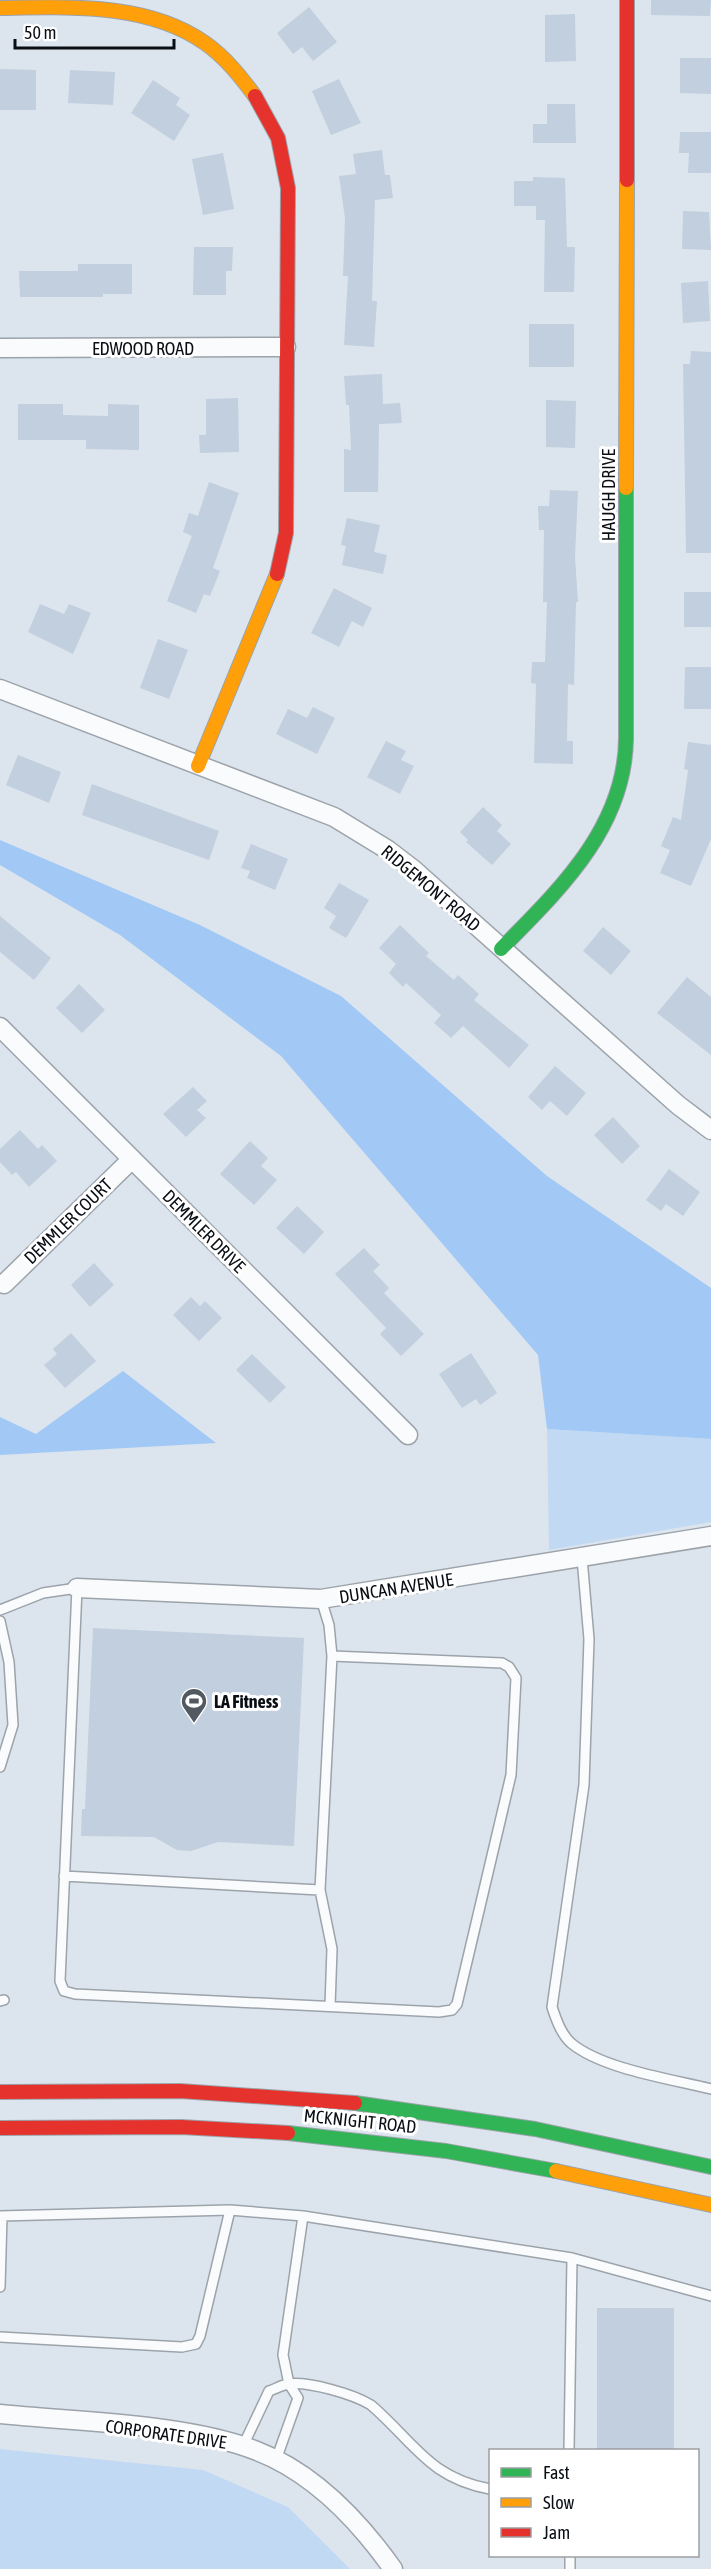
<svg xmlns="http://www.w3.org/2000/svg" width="711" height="2569" font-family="'Asap Condensed',sans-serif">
	<rect width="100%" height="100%" fill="#dce5ee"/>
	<!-- green -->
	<path fill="#c2d9f3" d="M 547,1429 L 711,1439 L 711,1522 L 549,1550 Z
		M 0,2449 L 203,2470 L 288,2507 L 350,2569 L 0,2569 Z"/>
	<!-- forest -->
	<path fill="#a2c9f5" d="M 0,840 L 200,925 L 341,996 L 547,1176 L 711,1288 L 711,1439 L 547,1429 L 538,1355 L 281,1056 L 120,935 L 0,865 Z
		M 123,1371 L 216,1443 L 0,1455 L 0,1417 L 36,1434 Z"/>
	<!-- building -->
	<path fill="#c1cfde" d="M 651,0 L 711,0 L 710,16 L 651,15 Z
		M 309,7 L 337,42 L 313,61 L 302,47 L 293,54 L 277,33 Z
		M 575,14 L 576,61 L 545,62 L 545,15 Z
		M 680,58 L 711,58 L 711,94 L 680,93 Z
		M 0,69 L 36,70 L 36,110 L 0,110 Z
		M 70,70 L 115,72 L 113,105 L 68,103 Z
		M 339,79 L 361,123 L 331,135 L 312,91 Z
		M 153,80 L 180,98 L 176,105 L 190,115 L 174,141 L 131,113 Z
		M 547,104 L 575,104 L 576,143 L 533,143 L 533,124 L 547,124 Z
		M 680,132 L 711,132 L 711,173 L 688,173 L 689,153 L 679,153 Z
		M 382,150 L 385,175 L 390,175 L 393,198 L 375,200 L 372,301 L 377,301 L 374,347 L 344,345 L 348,276 L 343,276 L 345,218 L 339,176 L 356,174 L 353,154 Z
		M 223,153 L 234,209 L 203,215 L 192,159 Z
		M 533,177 L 565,178 L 567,247 L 575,247 L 574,292 L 544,292 L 545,220 L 536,220 L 536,206 L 514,206 L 514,181 L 533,181 Z
		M 683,211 L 709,212 L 711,250 L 682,249 Z
		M 194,247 L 233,247 L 232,271 L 226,271 L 226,295 L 193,295 Z
		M 78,264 L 132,264 L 132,294 L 103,294 L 103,297 L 20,297 L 19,271 L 78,271 Z
		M 708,281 L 710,321 L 683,323 L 681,283 Z
		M 529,324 L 574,324 L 574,367 L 529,367 Z
		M 691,351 L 711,352 L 711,553 L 686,553 L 683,364 L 690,364 Z
		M 382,374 L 383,404 L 400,403 L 402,423 L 379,424 L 378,492 L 344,492 L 344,449 L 351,450 L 349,405 L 346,405 L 344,376 Z
		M 238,398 L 239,452 L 200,453 L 199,435 L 206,435 L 206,399 Z
		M 546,400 L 576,401 L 575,448 L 546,447 Z
		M 18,404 L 63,404 L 63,415 L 108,416 L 108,404 L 139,405 L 139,450 L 86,449 L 86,440 L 18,440 Z
		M 209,482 L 239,493 L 213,568 L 220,571 L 210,596 L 204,594 L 196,613 L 167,601 L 192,536 L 183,532 L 189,513 L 198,516 Z
		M 550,490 L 578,491 L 575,557 L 578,602 L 576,602 L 574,685 L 568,684 L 567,741 L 573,741 L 573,764 L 534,763 L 536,684 L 531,683 L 532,662 L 545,662 L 547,602 L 543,602 L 544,530 L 539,530 L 538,506 L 549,506 Z
		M 347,518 L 380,525 L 374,552 L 387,555 L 383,574 L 342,565 L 346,546 L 341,545 Z
		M 334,588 L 372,608 L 363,627 L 352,621 L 339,647 L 311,633 Z
		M 684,592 L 711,592 L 711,627 L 684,627 Z
		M 40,604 L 64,614 L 69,604 L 91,613 L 73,654 L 28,632 Z
		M 158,639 L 188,650 L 169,699 L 140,688 Z
		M 685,667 L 711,667 L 711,709 L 684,709 Z
		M 313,707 L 335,718 L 317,754 L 276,734 L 288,709 L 307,718 Z
		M 386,741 L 406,751 L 401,760 L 414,766 L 400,794 L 367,777 Z
		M 688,742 L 711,745 L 711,839 L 691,886 L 660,873 L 670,850 L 661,846 L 673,817 L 681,820 L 688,770 L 684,769 Z
		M 18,755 L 61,772 L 49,803 L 6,785 Z
		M 92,784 L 219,831 L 209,860 L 82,815 Z
		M 483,807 L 502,825 L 497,831 L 511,844 L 492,865 L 466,842 L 468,840 L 460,832 Z
		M 251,844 L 288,859 L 275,890 L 247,878 L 250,871 L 241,868 Z
		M 339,883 L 369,900 L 346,938 L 329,928 L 336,916 L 324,908 Z
		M 0,916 L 51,958 L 34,980 L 0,952 Z
		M 400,925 L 429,953 L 426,956 L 454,980 L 458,975 L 479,994 L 474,1000 L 529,1045 L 509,1068 L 463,1026 L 451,1038 L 434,1023 L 441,1015 L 406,983 L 403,987 L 389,973 L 396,964 L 379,948 Z
		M 603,927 L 631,951 L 611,975 L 583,951 Z
		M 687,977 L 711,997 L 711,1055 L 657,1013 Z
		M 79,984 L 105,1010 L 82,1033 L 56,1008 Z
		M 555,1066 L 586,1093 L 567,1116 L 550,1101 L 542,1110 L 528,1097 Z
		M 193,1087 L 207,1101 L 197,1110 L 206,1118 L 186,1137 L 163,1114 Z
		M 613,1117 L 640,1146 L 622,1164 L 594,1135 Z
		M 20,1130 L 38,1149 L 42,1145 L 57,1161 L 29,1187 L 16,1172 L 12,1175 L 0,1162 L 0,1149 Z
		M 250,1141 L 268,1158 L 261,1166 L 277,1180 L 254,1205 L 220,1174 Z
		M 669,1169 L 700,1192 L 683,1216 L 666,1204 L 661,1211 L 646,1200 Z
		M 297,1206 L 324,1232 L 304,1254 L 276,1228 Z
		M 364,1248 L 380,1265 L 373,1271 L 389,1288 L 384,1293 L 424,1334 L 401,1356 L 380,1334 L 386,1328 L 335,1274 Z
		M 94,1263 L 114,1285 L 90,1307 L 71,1285 Z
		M 191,1297 L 200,1306 L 205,1301 L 222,1318 L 199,1341 L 173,1315 Z
		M 71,1333 L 96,1361 L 65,1388 L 44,1365 L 57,1354 L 53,1349 Z
		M 471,1353 L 497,1393 L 480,1405 L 476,1399 L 462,1408 L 439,1374 Z
		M 252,1354 L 286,1387 L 270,1403 L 236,1370 Z
		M 93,1628 L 304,1638 L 294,1846 L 218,1842 L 191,1851 L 177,1850 L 154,1837 L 81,1836 L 82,1809 L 85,1809 Z
		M 597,2308 L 674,2308 L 674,2451 L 597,2451 Z"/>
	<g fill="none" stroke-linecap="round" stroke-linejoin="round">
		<!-- lane casing -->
		<g stroke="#9ca3aa" stroke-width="12">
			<path id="lane" d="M 582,1558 L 589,1639 L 584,1785 L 552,2007 C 556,2019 561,2034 571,2043 C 602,2069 671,2079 711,2089
				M 321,1599 L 329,1625 L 332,1656 L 320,1890 L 332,1949 L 330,2006
				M 0,1610 L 43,1593 L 77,1588 L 60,1981 L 64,1991 L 75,1994 L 439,2012 L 452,2010 L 457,2004 L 511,1775 L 516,1678 L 509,1667 L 502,1663 L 332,1656
				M 0,1621 L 9,1662 L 13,1725 L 0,1767
				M 64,1876 L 320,1890
				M 0,2001 L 4,2000
				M 0,2216 L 230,2210 L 303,2216 L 572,2258 L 711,2296
				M 0,2287 L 2,2216
				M 0,2337 L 182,2347 L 196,2344 L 200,2336 L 230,2210
				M 243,2446 L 269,2391 C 275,2389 282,2385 288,2384 C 308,2381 353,2394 371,2405 C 414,2442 429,2478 490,2489
				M 569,2450 L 572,2258
				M 276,2460 L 298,2398 L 289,2384 L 283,2355 L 303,2216
				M 570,2556 L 570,2569"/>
		</g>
		<!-- street casing -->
		<g stroke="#9ca3aa" stroke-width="21">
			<path id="street" d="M 0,348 L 286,347
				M 0,689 L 334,817 L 388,850 L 414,870 L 678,1105 L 711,1130
				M 0,1027 L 408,1435
				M 4,1284 L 132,1159
				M 77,1588 L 321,1599 L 711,1536
				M 0,2414 C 77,2422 186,2423 257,2451 C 314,2473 359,2521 393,2569"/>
		</g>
		<!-- fast casing -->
		<g stroke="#9ca3aa" stroke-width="16">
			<path id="fast" d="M 501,949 C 559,890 625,828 626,739 L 626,488
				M 355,2103 L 535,2129 L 711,2167
				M 288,2133 L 446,2151 L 556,2171"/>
		</g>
		<!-- slow casing -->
		<g stroke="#9ca3aa" stroke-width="16">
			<path id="slow" d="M 0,8 C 67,7 147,2 205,43 C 225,57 240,76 255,96
				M 626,488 L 627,180
				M 198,766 L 277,574
				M 556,2171 L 711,2205"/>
		</g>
		<!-- jam casing -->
		<g stroke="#9ca3aa" stroke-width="16">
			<path id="jam" d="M 255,96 L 278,138 L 288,188 L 286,533 L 277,574
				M 627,180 L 627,0
				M 0,2092 L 180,2091 L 355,2103
				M 0,2128 L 181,2127 L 288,2133"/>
		</g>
		<!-- lane -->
		<use href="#lane" stroke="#fafbfc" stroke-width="9"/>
		<!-- street -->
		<use href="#street" stroke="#fafbfc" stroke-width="18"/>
		<!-- fast -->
		<use href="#fast" stroke="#30b455" stroke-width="14"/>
		<!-- slow -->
		<use href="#slow" stroke="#ff9f0a" stroke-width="14"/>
		<!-- jam -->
		<use href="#jam" stroke="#e5322d" stroke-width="14"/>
	</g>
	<!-- icons -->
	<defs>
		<g id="stadium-pin" transform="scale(1.35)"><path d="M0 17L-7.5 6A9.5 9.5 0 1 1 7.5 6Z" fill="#535960" stroke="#fff"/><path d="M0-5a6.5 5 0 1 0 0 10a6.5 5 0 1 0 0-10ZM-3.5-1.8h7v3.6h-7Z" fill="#fff"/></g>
	</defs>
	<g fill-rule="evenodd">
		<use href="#stadium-pin" x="194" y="1701"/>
	</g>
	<g text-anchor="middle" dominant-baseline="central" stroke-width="6" stroke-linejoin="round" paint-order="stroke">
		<!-- street labels -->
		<g font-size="18" fill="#090e14" stroke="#fff">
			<text x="143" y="348">EDWOOD ROAD</text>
			<text transform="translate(608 495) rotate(-90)">HAUGH DRIVE</text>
			<text transform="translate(431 888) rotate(40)">RIDGEMONT ROAD</text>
			<text transform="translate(68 1221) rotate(-44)">DEMMLER COURT</text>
			<text transform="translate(204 1231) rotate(45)">DEMMLER DRIVE</text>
			<text transform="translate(396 1588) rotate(-9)">DUNCAN AVENUE</text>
			<text transform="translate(360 2121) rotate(6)">MCKNIGHT ROAD</text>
			<text transform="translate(166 2434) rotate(8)">CORPORATE DRIVE</text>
		</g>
		<!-- poi labels -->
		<g font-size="18" font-weight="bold" fill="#090e14" stroke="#fff" text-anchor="start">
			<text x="214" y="1701">LA Fitness</text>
		</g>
	</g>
	<!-- legend -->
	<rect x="489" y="2449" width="210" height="108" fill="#ffffff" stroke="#9d9fa1" stroke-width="1.5"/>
	<rect x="501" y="2468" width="30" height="9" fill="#30b455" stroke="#9d9fa1" stroke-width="1.5"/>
	<text x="543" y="2479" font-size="18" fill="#090e14">Fast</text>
	<rect x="501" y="2498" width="30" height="9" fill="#ff9f0a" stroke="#9d9fa1" stroke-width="1.5"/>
	<text x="543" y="2509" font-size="18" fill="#090e14">Slow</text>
	<rect x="501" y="2528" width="30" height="9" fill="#e5322d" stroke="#9d9fa1" stroke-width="1.5"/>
	<text x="543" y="2539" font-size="18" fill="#090e14">Jam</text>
	<!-- scale -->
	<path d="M15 39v9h159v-9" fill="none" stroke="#090e14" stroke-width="3"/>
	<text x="24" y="39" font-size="18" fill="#090e14" stroke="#ffffff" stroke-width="4.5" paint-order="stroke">50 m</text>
</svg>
